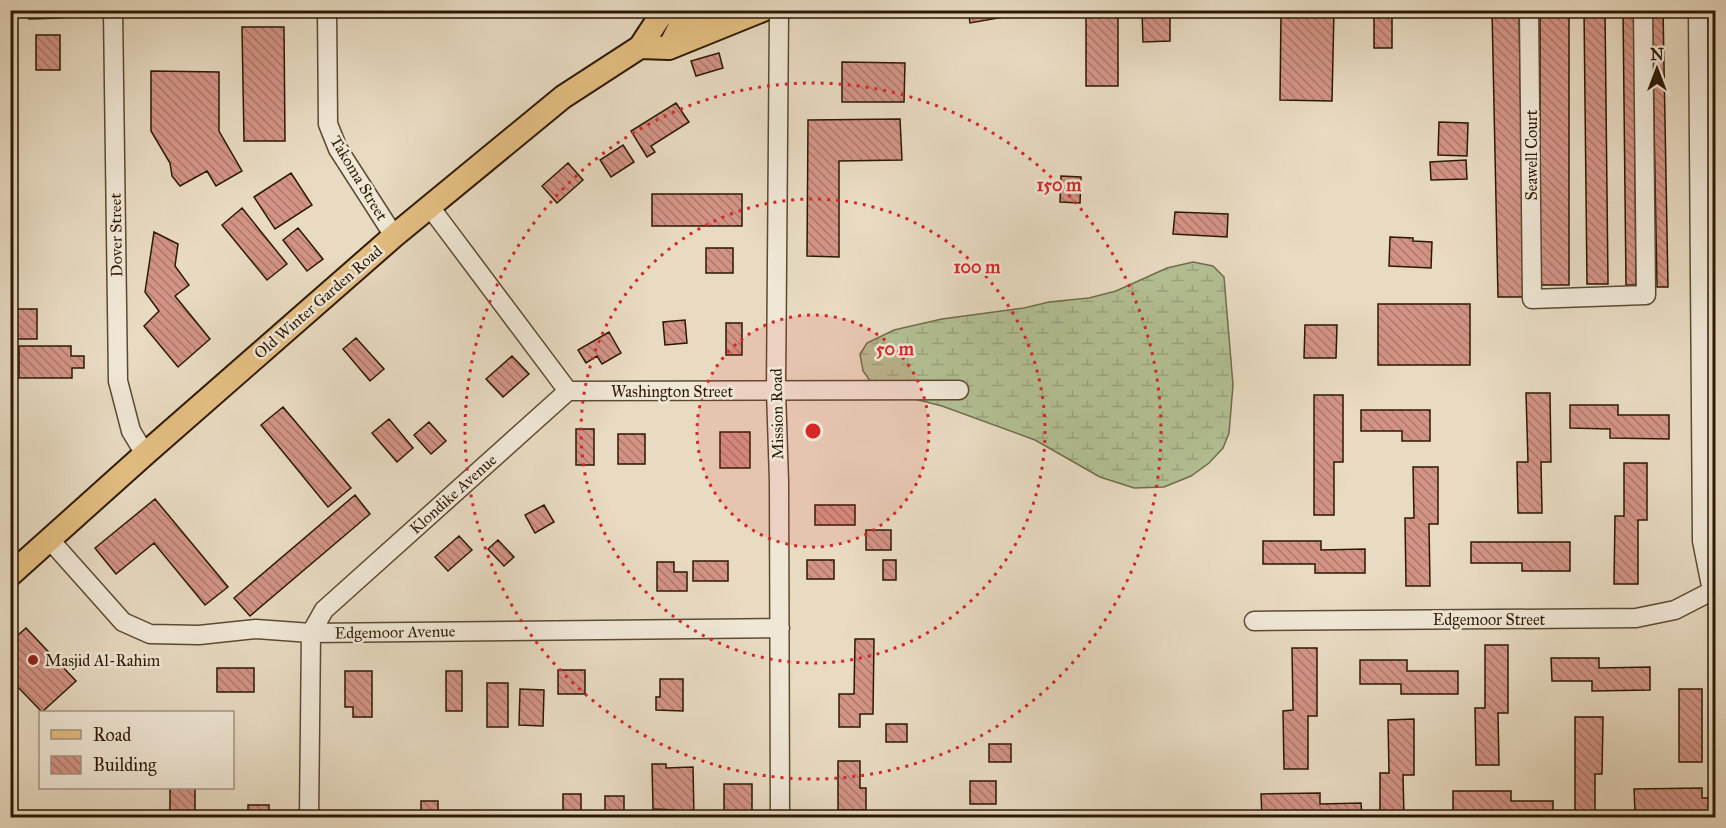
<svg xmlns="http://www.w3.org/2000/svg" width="1726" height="828" font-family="'IM FELL Great Primer',serif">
	<defs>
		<pattern id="wetland-marsh" width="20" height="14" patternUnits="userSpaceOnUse" patternTransform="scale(1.5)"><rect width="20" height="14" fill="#b3c195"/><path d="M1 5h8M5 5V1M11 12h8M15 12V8" fill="none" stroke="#9aa57f"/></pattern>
		<pattern id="building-back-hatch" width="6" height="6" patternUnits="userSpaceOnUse" patternTransform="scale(1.5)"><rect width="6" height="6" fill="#d39486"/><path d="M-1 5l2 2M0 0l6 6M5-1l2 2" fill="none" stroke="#ac786b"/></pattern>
	</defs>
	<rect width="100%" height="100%" fill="#e8dbc2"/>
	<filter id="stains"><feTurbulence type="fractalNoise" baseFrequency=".00333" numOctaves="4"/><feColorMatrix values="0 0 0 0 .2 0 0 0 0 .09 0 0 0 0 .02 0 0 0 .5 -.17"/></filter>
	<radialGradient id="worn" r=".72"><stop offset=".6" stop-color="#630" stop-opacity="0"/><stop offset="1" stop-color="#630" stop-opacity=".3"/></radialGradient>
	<!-- wetland -->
	<path fill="url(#wetland-marsh)" stroke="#706d4c" stroke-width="1.5" d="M 1193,262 L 1213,266 L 1224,277 L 1233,385 L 1229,433 L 1223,448 L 1209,463 L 1191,476 L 1164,487 L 1134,488 L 1100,477 L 1035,440 L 942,406 L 899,395 L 873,385 L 863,371 L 860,354 L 867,343 L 894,330 L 942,319 L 1024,308 L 1049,302 L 1089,298 L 1116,291 L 1167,268 Z"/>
	<!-- building -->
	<path fill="url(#building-back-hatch)" stroke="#2d1903" stroke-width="1.5" d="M 29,10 L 75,10 L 75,11 L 62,11 L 62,18 L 29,19 Z
		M 162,10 L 217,10 L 217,13 L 162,13 Z
		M 226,10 L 282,10 L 282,14 L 226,15 Z
		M 968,10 L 1009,10 L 1010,16 L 970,23 Z
		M 1086,10 L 1118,10 L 1118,86 L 1086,86 Z
		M 1142,10 L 1170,10 L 1170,41 L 1143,42 Z
		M 1288,10 L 1334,10 L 1332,101 L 1280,100 L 1281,15 L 1289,15 Z
		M 1374,10 L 1392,10 L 1392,48 L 1374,48 Z
		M 1492,10 L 1519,10 L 1524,297 L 1498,297 Z
		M 1540,10 L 1569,10 L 1569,285 L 1540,285 Z
		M 1584,10 L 1605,10 L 1608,284 L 1587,284 Z
		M 1623,10 L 1634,10 L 1636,285 L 1626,285 Z
		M 1652,10 L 1663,10 L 1668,287 L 1657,287 Z
		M 242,27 L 284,27 L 285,141 L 244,141 Z
		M 36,35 L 60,35 L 60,70 L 36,70 Z
		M 719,53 L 723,68 L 696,76 L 691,61 Z
		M 842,62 L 905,63 L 904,102 L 842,102 Z
		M 151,71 L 219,72 L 219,131 L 242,171 L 216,186 L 207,171 L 180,186 L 172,176 L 170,163 L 151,131 Z
		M 676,103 L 689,122 L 651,146 L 655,152 L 647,157 L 631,131 Z
		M 900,119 L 902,160 L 839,161 L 839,257 L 807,256 L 808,120 Z
		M 1439,122 L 1468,123 L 1467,156 L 1438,155 Z
		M 623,145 L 634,162 L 611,177 L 600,160 Z
		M 1466,160 L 1467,179 L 1431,180 L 1430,162 Z
		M 568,163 L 583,180 L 557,203 L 542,186 Z
		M 291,173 L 312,205 L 275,229 L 254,197 Z
		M 1061,176 L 1081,177 L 1080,203 L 1060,202 Z
		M 652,194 L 742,194 L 742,226 L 652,226 Z
		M 242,208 L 287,264 L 267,280 L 222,225 Z
		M 1175,212 L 1228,214 L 1227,237 L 1173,234 Z
		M 298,228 L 323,259 L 307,271 L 283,240 Z
		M 154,232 L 178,244 L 175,266 L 189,285 L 175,296 L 210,339 L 178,367 L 144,326 L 159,311 L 145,292 Z
		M 1390,237 L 1413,238 L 1413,241 L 1432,242 L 1431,268 L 1389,266 Z
		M 706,248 L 733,248 L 733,273 L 706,273 Z
		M 1378,304 L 1470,304 L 1470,365 L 1378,365 Z
		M 12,309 L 37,309 L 37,339 L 12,339 Z
		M 685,320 L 687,343 L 665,345 L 663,322 Z
		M 726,323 L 742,323 L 742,355 L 726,355 Z
		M 1305,325 L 1337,325 L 1336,358 L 1304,358 Z
		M 609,332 L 621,353 L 602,364 L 597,356 L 586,363 L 578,350 Z
		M 356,338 L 384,369 L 370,381 L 343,349 Z
		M 19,346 L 71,346 L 71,356 L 84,356 L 84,368 L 72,368 L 72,378 L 19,378 Z
		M 512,356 L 529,374 L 503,397 L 486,379 Z
		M 1526,393 L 1550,393 L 1551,462 L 1541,462 L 1542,513 L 1518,513 L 1517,462 L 1528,462 Z
		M 1314,395 L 1343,395 L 1343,462 L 1334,462 L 1334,515 L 1314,515 Z
		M 1570,405 L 1618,405 L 1618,415 L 1669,415 L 1669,439 L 1610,438 L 1610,429 L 1570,428 Z
		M 283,407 L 351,488 L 328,507 L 261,425 Z
		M 1361,410 L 1430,410 L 1430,441 L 1402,441 L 1402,431 L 1361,431 Z
		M 389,419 L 413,448 L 397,462 L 372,433 Z
		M 429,422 L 446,441 L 431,454 L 414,435 Z
		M 576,429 L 594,429 L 594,465 L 576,465 Z
		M 720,432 L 750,432 L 750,468 L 720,468 Z
		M 618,434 L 645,434 L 645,464 L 618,464 Z
		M 1624,463 L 1647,463 L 1647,520 L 1638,520 L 1638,584 L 1614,584 L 1615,516 L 1624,516 Z
		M 1413,467 L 1438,467 L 1438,524 L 1429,524 L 1430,586 L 1406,586 L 1405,518 L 1414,518 Z
		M 355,495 L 370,514 L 250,616 L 234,598 Z
		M 155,499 L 228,587 L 205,605 L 154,543 L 116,574 L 95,548 Z
		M 544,505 L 554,522 L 535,533 L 525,515 Z
		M 815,505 L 855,505 L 855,525 L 815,525 Z
		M 866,530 L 891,530 L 891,550 L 866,550 Z
		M 459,536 L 472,550 L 448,571 L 435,557 Z
		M 498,540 L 514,557 L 504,566 L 488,549 Z
		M 1263,541 L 1321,541 L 1321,550 L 1365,549 L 1365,573 L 1315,573 L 1315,564 L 1263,564 Z
		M 1471,542 L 1570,542 L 1570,571 L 1522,571 L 1522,563 L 1471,563 Z
		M 807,560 L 834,560 L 834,579 L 807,579 Z
		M 883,560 L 896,560 L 896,580 L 883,580 Z
		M 693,561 L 728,561 L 728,581 L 693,581 Z
		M 657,562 L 674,562 L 674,572 L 687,572 L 687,591 L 657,591 Z
		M 26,628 L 76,681 L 42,712 L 10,679 L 10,642 Z
		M 855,639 L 874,639 L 873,714 L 860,714 L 860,727 L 839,727 L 839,694 L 854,694 Z
		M 1485,645 L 1508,645 L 1508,713 L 1498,713 L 1499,765 L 1476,765 L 1475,708 L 1485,708 Z
		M 1292,648 L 1317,648 L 1317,716 L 1308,716 L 1308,769 L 1284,769 L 1283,711 L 1293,710 Z
		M 1551,658 L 1599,658 L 1599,668 L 1650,667 L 1650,690 L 1592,691 L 1592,681 L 1552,681 Z
		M 1360,660 L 1407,660 L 1407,671 L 1458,671 L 1458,694 L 1401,694 L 1401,684 L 1360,684 Z
		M 217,668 L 254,668 L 254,692 L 217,692 Z
		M 558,670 L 585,670 L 585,694 L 558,694 Z
		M 345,671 L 372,671 L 372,717 L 353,717 L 353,707 L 345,707 Z
		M 446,671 L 462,671 L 462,711 L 446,711 Z
		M 660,679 L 683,679 L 683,711 L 656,710 L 656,697 L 660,697 Z
		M 487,683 L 508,683 L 508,727 L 487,727 Z
		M 520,689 L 544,690 L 543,726 L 519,725 Z
		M 1679,689 L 1702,689 L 1702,762 L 1679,762 Z
		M 1575,717 L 1603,717 L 1602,774 L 1595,774 L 1595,818 L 1575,818 Z
		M 1414,719 L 1414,775 L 1403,775 L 1404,818 L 1380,818 L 1380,773 L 1389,773 L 1388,720 Z
		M 886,724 L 907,724 L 907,742 L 886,742 Z
		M 989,744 L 1011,744 L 1011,762 L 989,762 Z
		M 838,761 L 860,761 L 860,788 L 866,788 L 866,810 L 838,810 Z
		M 652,764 L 666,764 L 666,768 L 693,767 L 694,818 L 675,818 L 675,810 L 653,809 Z
		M 970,781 L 996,781 L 996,804 L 970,804 Z
		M 724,784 L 752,784 L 752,818 L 724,818 Z
		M 170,788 L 195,788 L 195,818 L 170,818 Z
		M 1702,788 L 1702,798 L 1716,798 L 1716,818 L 1699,818 L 1699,811 L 1635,812 L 1634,789 Z
		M 1453,791 L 1511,791 L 1511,801 L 1553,801 L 1553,818 L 1506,818 L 1506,815 L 1453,815 Z
		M 1320,793 L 1320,804 L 1361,803 L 1362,818 L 1262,817 L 1261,794 Z
		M 563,794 L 581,794 L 581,818 L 563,818 Z
		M 605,796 L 624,796 L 624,817 L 605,817 Z
		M 421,801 L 438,801 L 438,818 L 421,818 Z
		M 248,805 L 269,805 L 269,818 L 248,818 Z
		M 495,811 L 522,811 L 522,818 L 495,818 Z"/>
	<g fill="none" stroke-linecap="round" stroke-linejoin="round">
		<!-- minor casing -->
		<g stroke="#5c4a33" stroke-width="21">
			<path id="minor" d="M 113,10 L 118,381 L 131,431 L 145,454
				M 327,10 L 328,124 L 338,149 L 394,236
				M 779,10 L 776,391 L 779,481 L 780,818
				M 1529,10 L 1532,299 L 1646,295 L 1643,10
				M 1698,10 L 1702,541 L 1712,591 L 1716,595
				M 430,207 L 568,391
				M 568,391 L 959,390
				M 50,540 L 123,622 L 150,634 L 199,635 L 256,629 L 311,633 L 780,628
				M 1254,621 L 1636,618 L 1675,610 L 1712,591
				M 309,818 L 311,633 L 324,610 L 568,391"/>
		</g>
		<!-- major casing -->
		<g stroke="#2d1903" stroke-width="26">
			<path id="major" d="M 640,47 L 669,48 L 763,10
				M 669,48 L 679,28 L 713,10
				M 10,575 L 145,454 L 394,236 L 563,97 L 640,47 L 661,15 L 672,10"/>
		</g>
		<!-- minor -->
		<use href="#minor" stroke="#f0e8d7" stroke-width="18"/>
		<!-- major -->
		<use href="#major" stroke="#e4be81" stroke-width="22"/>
	</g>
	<!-- distance rings -->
	<circle cx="813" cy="431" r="116" fill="#d62828" fill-opacity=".12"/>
	<g fill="none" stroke="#d62828" stroke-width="3" stroke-dasharray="3 6">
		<circle cx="813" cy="431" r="116"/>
		<circle cx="813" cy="431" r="232"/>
		<circle cx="813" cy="431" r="348"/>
	</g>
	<!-- markers -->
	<circle fill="#8f2418" stroke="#f0e8d7" stroke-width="2" cx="33" cy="660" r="6"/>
	<g text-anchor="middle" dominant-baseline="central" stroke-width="5" stroke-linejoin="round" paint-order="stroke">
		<!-- street labels -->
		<g font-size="16" fill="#2d1903" stroke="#f0e8d7">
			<text transform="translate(1531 155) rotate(-90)">Seawell Court</text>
			<text transform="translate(359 178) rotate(59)">Takoma Street</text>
			<text transform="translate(116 235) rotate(-91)">Dover Street</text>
			<text transform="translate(318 302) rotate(-41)">Old Winter Garden Road</text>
			<text x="672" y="391">Washington Street</text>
			<text transform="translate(777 414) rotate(-91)">Mission Road</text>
			<text transform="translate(453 494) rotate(-42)">Klondike Avenue</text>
			<text x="1489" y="619">Edgemoor Street</text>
			<text transform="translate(395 632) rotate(-1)">Edgemoor Avenue</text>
		</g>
		<!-- poi labels -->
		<g font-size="16" fill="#2d1903" stroke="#f0e8d7" text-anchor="start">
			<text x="45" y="660">Masjid Al-Rahim</text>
		</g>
	</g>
	<circle cx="813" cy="431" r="9" fill="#d62828" stroke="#f0e8d7" stroke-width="3"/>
	<g font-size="18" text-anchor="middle" font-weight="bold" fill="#d62828" stroke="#f0e8d7" stroke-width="5" stroke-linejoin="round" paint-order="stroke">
		<text x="1059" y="191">150 m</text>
		<text x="977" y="273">100 m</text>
		<text x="895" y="355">50 m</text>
	</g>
	<!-- margin -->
	<rect width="1726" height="828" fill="none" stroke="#e8dbc2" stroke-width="36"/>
	<rect x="12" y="12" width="1702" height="804" fill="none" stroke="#2d1903" stroke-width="3"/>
	<rect x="18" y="18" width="1690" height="792" fill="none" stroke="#2d1903" stroke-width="1.5"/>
	<!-- legend -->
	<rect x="39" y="711" width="195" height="78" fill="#f0e8d7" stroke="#a29582" stroke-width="1.5"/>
	<rect x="51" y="730" width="30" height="9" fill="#e4be81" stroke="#a29582" stroke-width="1.5"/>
	<text x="93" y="741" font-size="18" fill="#2d1903">Road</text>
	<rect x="51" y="756" width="30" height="18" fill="url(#building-back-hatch)" stroke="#a29582" stroke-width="1.5"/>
	<text x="93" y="771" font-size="18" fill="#2d1903">Building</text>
	<!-- north arrow -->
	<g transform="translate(1657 69)" stroke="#f0e8d7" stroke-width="4.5" paint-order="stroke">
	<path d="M0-4.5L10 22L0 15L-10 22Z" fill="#2d1903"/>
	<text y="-9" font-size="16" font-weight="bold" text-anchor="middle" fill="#2d1903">N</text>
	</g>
	<rect width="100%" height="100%" filter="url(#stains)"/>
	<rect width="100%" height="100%" fill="url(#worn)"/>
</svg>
